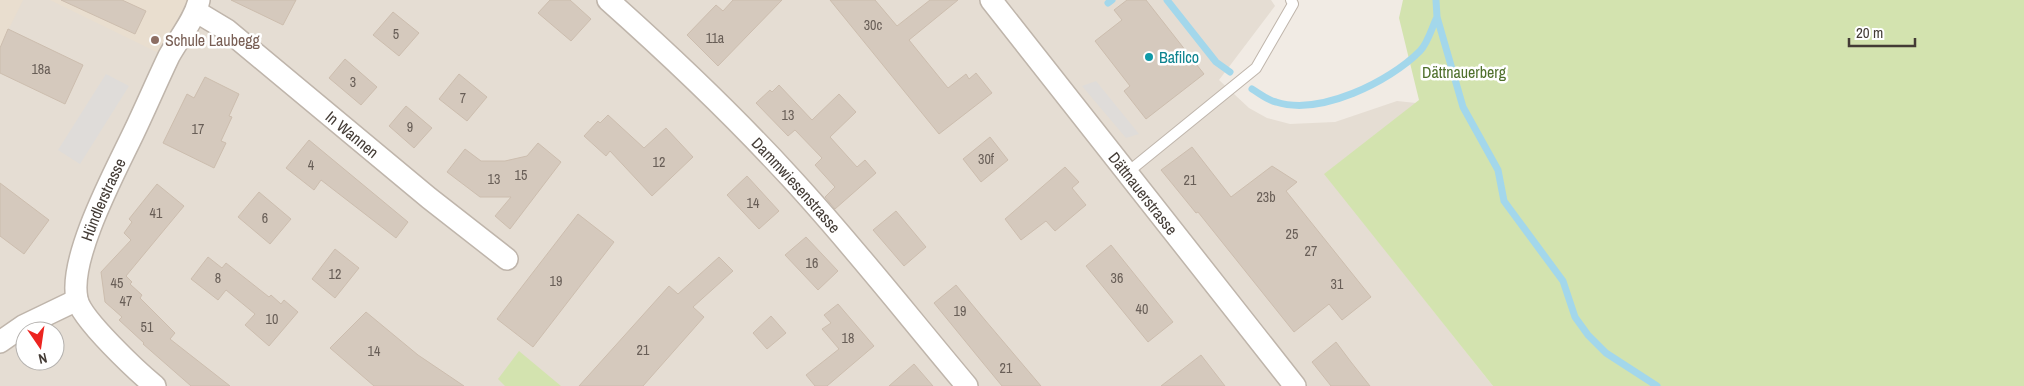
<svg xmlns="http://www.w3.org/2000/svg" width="2024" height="386" font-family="'Archivo Narrow',sans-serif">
	<rect width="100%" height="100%" fill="#f1ebe4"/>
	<!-- residential -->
	<path fill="#e5ddd3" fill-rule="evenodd" d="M 0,0 L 1271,0 L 1275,6 L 1219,80 L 1249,108 L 1267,118 L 1290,124 L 1335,122 L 1397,101 L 1416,103 L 1325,174 L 1493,386 L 0,386 ZM 25,331 L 55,331 L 55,361 L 25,361 Z"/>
	<!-- education -->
	<path fill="#e9decf" d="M 0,0 L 23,0 L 0,47 Z
		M 50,0 L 199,0 L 169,58 Z"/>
	<!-- green -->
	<path fill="#d3e3af" d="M 1403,0 L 2024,0 L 2024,386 L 1493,386 L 1324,174 L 1419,100 L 1399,18 Z
		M 519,351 L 561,386 L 505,386 L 498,379 Z"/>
	<!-- parking -->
	<path fill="#dfdcd9" d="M 106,74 L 129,86 L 80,164 L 58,150 Z
		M 1096,81 L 1139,134 L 1126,138 L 1082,86 Z"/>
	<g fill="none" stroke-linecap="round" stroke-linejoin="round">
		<!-- stream -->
		<path stroke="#a3d7eb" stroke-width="7" d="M 1167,0 L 1216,62 L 1230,72
			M 1436,0 L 1437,17 L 1463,107 L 1498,170 L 1504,201 L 1563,281 L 1575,317 L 1588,335 L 1606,353 L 1657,386
			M 1108,3 L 1112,0
			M 1252,89 C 1259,93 1267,100 1276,102 C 1320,116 1389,82 1420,51 C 1428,43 1432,27 1437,17"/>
	</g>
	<!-- building -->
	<path fill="#d5c9bd" stroke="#ccbdae" d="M 61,0 L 122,0 L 146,11 L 135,34 Z
		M 231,0 L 296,0 L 283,25 Z
		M 550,0 L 570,0 L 591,19 L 571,41 L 538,13 Z
		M 733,0 L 782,0 L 718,66 L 687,35 L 716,5 L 723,11 Z
		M 830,0 L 875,0 L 897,26 L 930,0 L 958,0 L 909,40 L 948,88 L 966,74 L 969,79 L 976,73 L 992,93 L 939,134 Z
		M 1127,0 L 1146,0 L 1204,74 L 1146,119 L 1124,91 L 1130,86 L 1095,41 L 1122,20 L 1114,10 Z
		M 393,12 L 419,33 L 399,56 L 373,35 Z
		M 8,29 L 83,65 L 65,104 L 0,73 L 0,48 Z
		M 345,59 L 377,87 L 361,105 L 329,78 Z
		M 459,74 L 487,97 L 467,121 L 439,99 Z
		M 205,77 L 239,94 L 229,116 L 232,117 L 221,141 L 226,143 L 214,168 L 163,143 L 187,94 L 194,98 Z
		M 779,85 L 812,120 L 839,94 L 856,112 L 830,137 L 857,167 L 865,160 L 876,173 L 835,209 L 825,197 L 835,187 L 815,165 L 822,158 L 795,130 L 788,136 L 756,103 L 770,90 L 772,92 Z
		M 406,106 L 432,128 L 414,148 L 389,126 Z
		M 608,115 L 644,148 L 666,128 L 693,157 L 652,196 L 610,151 L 606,156 L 584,136 L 598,121 L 600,123 Z
		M 990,137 L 1008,160 L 981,182 L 963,159 Z
		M 309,140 L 408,222 L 396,238 L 321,180 L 314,190 L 286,168 Z
		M 538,143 L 561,162 L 510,229 L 495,216 L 511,197 L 480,197 L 447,172 L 465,149 L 481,161 L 505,161 L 527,156 Z
		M 1192,147 L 1231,197 L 1272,166 L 1297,182 L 1286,191 L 1371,297 L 1342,320 L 1329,304 L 1294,332 L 1198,212 L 1196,213 L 1161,170 Z
		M 1065,167 L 1079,182 L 1072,188 L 1086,205 L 1055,231 L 1046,221 L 1021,240 L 1005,219 Z
		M 747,176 L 779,211 L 759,229 L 727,195 Z
		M 0,183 L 49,220 L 24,254 L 0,236 Z
		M 157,184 L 184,206 L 126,276 L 132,282 L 130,284 L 142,295 L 140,298 L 175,333 L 170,339 L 230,386 L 191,386 L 143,344 L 144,343 L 119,320 L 122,317 L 105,302 L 101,272 L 131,240 L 124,233 L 132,222 L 129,219 Z
		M 259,192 L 291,219 L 270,244 L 238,217 Z
		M 896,211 L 926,247 L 904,266 L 873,230 Z
		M 578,214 L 614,242 L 533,347 L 497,319 Z
		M 806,237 L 838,271 L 818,290 L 785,255 Z
		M 1111,245 L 1173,322 L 1148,342 L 1086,266 Z
		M 335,249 L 359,268 L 335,298 L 312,279 Z
		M 208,257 L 222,268 L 226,263 L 269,297 L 271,295 L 281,304 L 284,300 L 298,312 L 269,346 L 245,325 L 255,314 L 226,290 L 218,300 L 191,279 Z
		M 719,257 L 733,271 L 693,307 L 704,317 L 643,386 L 579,386 L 669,286 L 678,294 Z
		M 956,285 L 985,320 L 1041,386 L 1002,386 L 983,363 L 934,303 Z
		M 838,304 L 874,346 L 827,386 L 815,386 L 806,375 L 839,349 L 822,329 L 831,323 L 824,315 Z
		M 366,312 L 418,355 L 464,386 L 374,386 L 330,348 Z
		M 771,316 L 786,333 L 767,349 L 753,333 Z
		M 1336,342 L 1351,362 L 1370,386 L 1331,386 L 1312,362 Z
		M 1201,355 L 1225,386 L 1161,386 Z
		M 914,364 L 933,386 L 889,386 Z"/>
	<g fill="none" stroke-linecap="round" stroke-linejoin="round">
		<!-- service casing -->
		<g stroke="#bfb5ab" stroke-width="12">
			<path id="service" d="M 1128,172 L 1256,68 L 1293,4 L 1291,0"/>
		</g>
		<!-- minor casing -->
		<g stroke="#bfb5ab" stroke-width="24">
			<g id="minor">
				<path id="s1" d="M 608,0 C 671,56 733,115 790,177 C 852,244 908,316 967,386"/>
				<path id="s2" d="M 991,0 L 1295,386"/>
				<path id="s3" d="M 197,12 L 227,30 L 429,198 L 507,259"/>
				<path d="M 0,342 L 23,326 L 77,300"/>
				<path id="s4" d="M 155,386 C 138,372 81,319 77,299 C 68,258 116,170 134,132 C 146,107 157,81 169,56 C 179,38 195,19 199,0"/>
			</g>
		</g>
		<!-- service -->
		<use href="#service" stroke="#fff" stroke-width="10"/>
		<!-- minor -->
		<use href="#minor" stroke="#fff" stroke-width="21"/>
	</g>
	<!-- markers -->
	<circle fill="#8d6e63" stroke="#fff" stroke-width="2" cx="155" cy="40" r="5"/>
	<circle fill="#0f9aa8" stroke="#fff" stroke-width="2" cx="1149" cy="57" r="5"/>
	<g text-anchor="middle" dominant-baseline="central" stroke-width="5" stroke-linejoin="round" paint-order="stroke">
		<!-- number labels -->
		<g font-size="14" fill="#685e57">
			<text x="873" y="25">30c</text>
			<text x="396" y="34">5</text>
			<text x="715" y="38">11a</text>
			<text x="41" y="69">18a</text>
			<text x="353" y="82">3</text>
			<text x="463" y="98">7</text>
			<text x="788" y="115">13</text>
			<text x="410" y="127">9</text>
			<text x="198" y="129">17</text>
			<text x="986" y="159">30f</text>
			<text x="659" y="162">12</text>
			<text x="311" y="165">4</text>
			<text x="521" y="175">15</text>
			<text x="494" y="179">13</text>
			<text x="1190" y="180">21</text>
			<text x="1266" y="197">23b</text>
			<text x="753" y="203">14</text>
			<text x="156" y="213">41</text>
			<text x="265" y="218">6</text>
			<text x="1292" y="234">25</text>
			<text x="1311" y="251">27</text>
			<text x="812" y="263">16</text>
			<text x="335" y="274">12</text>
			<text x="218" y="278">8</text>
			<text x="1117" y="278">36</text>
			<text x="556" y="281">19</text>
			<text x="117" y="283">45</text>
			<text x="1337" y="284">31</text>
			<text x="126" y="301">47</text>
			<text x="1142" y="309">40</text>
			<text x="960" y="311">19</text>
			<text x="272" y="319">10</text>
			<text x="147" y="327">51</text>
			<text x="848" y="338">18</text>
			<text x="643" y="350">21</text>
			<text x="374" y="351">14</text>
			<text x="1006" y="368">21</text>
		</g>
		<!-- education labels -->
		<g font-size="16" fill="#785e54" stroke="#fff" text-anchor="start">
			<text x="165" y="40">Schule Laubegg</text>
		</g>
		<!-- culture labels -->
		<g font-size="16" fill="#0d838f" stroke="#fff" text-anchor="start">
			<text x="1159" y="57">Bafilco</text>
		</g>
		<!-- park labels -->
		<g font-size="16" fill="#4f702c" stroke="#fff">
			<text x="1464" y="72">Dättnauerberg</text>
		</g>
		<!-- street labels -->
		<g font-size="16" fill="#433b35" stroke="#fff">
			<text stroke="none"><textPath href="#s3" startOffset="198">In Wannen</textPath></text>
			<text stroke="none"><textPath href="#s1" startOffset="264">Dammwiesenstrasse</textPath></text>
			<text stroke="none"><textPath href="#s2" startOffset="246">Dättnauerstrasse</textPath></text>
			<text stroke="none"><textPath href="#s4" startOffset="222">Hündlerstrasse</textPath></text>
		</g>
	</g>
	<!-- north arrow -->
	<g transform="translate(40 346) rotate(167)"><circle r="24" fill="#ffffff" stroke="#b4b1ae"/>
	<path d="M0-4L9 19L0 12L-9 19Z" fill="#ec2420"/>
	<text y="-8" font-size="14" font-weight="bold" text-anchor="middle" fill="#433b35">N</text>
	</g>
	<!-- scale -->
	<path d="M1849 38v8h66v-8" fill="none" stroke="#433b35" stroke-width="2.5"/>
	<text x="1856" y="38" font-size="15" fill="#433b35" stroke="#ffffff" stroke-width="4" paint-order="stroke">20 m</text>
</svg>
